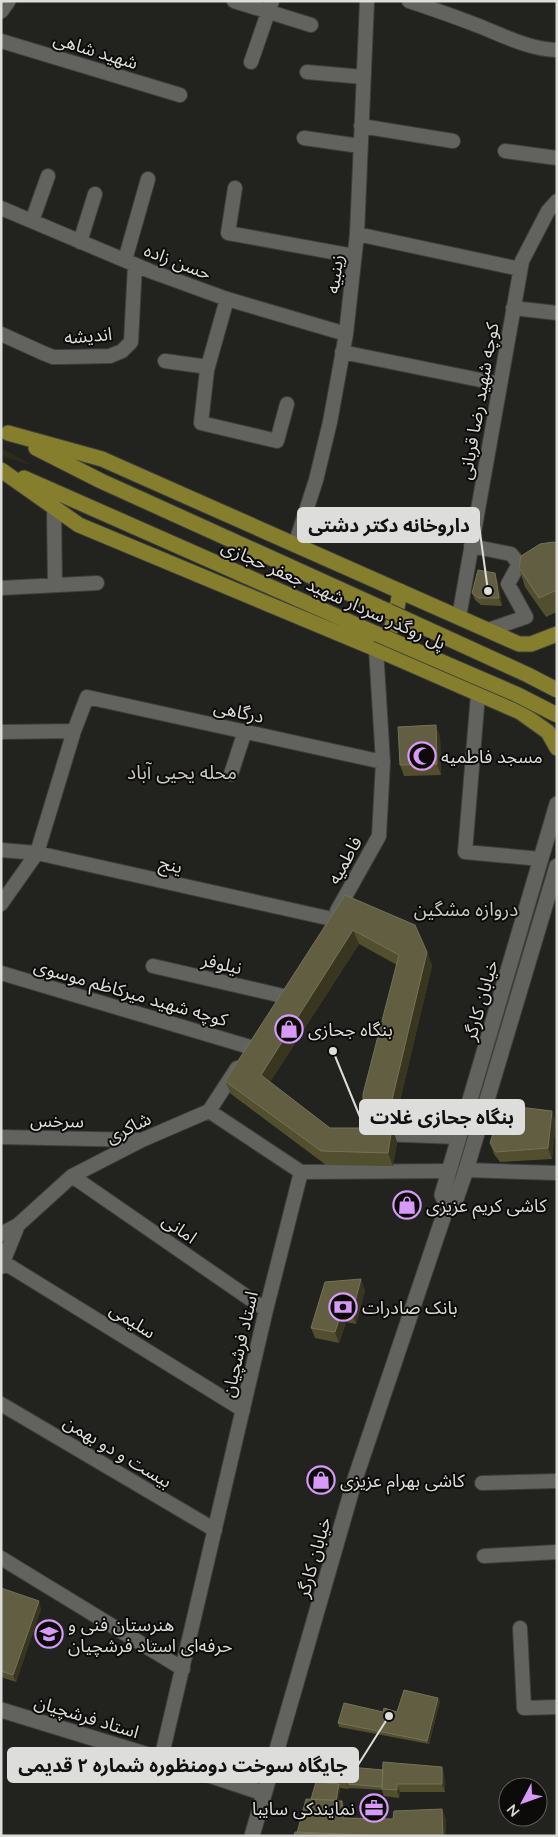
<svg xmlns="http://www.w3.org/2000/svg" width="558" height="1837" font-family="Lato,'Noto Sans Arabic',sans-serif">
	<rect width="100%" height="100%" fill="#22221e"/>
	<!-- green -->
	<path fill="#2f2d19" d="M 1,448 L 32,465 L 1,456 Z"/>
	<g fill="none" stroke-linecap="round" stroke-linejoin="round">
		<!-- minor casing -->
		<g stroke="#3e3e3b" stroke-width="16">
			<path id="minor" d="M 234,1 L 311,25
				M 409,1 C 433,9 456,17 479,26 C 504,36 529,49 557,50
				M 1,41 L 180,95
				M 251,62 L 272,1
				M 307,72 L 363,77
				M 361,126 L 453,141
				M 304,138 L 360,146
				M 505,151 L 557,158
				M 235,188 L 228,233 L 354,256
				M 1,208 L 150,271 L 227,299 L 346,334
				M 32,221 L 48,176
				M 357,234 L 520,269
				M 80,242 L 95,194
				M 125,260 L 148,179
				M 227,299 L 207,370 L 201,423 L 277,441 L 287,404
				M 513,308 L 557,313
				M 1,334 L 43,353 L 53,357 L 63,357 L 110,356 L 122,351 L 131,342 L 135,265
				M 342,352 L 500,384
				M 165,361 L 208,367
				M 54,508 L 55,585
				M 295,545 L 316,480 L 330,422 L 346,334 L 357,234 L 367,1
				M 471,546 L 511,554 L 519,564 L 528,562
				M 1,588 L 97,583
				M 459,617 L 522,261 L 548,211 L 557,201
				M 488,630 L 526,617 L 508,584 L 519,564
				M 478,694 L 465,852 L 541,859
				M 1,732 L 74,731
				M 231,774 L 245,731
				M 1,850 L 37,853 L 332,919
				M 1,904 L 37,853 L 74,731 L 87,697 L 383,762
				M 337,911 L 379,836 L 383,762 L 376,649
				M 153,966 L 283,996
				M 1,973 L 250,1047
				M 209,1111 L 237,1068
				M 378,1134 L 459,1137
				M 1,1137 L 139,1140
				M 466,1170 L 557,1173
				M 301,1172 L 449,1171
				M 72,1176 L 266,1310
				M 1,1234 L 18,1225
				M 3,1262 L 243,1410
				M 1,1267 L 18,1225 L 72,1176 L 142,1140 L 209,1111 L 301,1172
				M 1,1404 L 215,1530
				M 482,1483 L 557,1481
				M 484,1556 L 557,1552
				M 1,1558 L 183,1669
				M 520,1628 L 524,1708 L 557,1707
				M 161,1759 L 266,1310 L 301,1172"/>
		</g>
		<!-- tertiary casing -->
		<g stroke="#3e3e3b" stroke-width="17">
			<path id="tertiary" d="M 1,11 L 8,1
				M 1,1710 L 161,1759 L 263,1793"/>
		</g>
		<!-- secondary casing -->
		<g stroke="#3e3e3b" stroke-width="17">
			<path id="secondary" d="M 447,1206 L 442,1195 L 557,804
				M 252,1836 L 355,1479 L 447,1206 L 456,1199 L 466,1170 L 557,866"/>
		</g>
		<!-- primary casing -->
		<g stroke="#3e3e3b" stroke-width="17">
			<path id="primary" d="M 8,433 L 102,459 L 519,644 L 531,644 L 557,634
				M 36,448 L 101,481 L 388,611
				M 1,470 L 79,525 L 376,649 L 520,712 L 548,732 L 557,748
				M 24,478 L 377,634
				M 379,646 C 395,628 396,614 400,591"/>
		</g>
		<!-- minor -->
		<use href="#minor" stroke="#62625e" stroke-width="14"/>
		<!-- tertiary -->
		<use href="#tertiary" stroke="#62625e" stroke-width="15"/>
		<!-- secondary -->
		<use href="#secondary" stroke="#62625e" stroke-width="15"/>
		<!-- primary -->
		<use href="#primary" stroke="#857e2c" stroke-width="15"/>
		<!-- primary-bridge casing -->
		<g stroke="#3e3e3b" stroke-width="17" stroke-linecap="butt">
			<path id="primary-bridge" d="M 388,611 L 528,675 L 557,690
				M 377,634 L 518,695 L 557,715"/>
		</g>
		<!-- primary-bridge -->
		<use href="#primary-bridge" stroke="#857e2c" stroke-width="15"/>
	</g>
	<!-- wall -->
	<path fill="#524f2e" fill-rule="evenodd" d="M 557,543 L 557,612 L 546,617 L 525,587 L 519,568 Z
		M 498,581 L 502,606 L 481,605 L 475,600 L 472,593 Z
		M 440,736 L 441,775 L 404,776 L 400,765 Z
		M 345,895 L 427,952 L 432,966 L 393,1130 L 397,1142 L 393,1166 L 326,1165 L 231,1094 L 225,1081 ZM 359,944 L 397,965 L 363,1106 L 370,1127 L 373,1128 L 330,1128 L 270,1082 Z
		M 556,1122 L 552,1159 L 500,1162 L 494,1154 L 490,1143 Z
		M 365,1290 L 356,1324 L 346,1322 L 339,1343 L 315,1338 L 311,1328 Z
		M 1,1588 L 41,1609 L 16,1682 L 1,1677 Z
		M 440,1701 L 429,1744 L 339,1727 L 338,1723 L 383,1712 L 397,1712 Z
		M 348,1759 L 351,1767 L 383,1770 L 442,1767 L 444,1774 L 445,1792 L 400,1792 L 399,1798 L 384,1796 L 382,1790 L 349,1788 L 349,1789 L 340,1788 L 338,1800 L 346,1811 L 346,1818 L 393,1819 L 442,1809 L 446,1820 L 446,1836 L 294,1836 L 297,1833 L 311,1799 L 316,1782 L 314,1779 Z"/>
	<!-- shaded-wall -->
	<path fill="#393620" d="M 495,573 L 498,581 L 502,606 L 499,598 Z
		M 436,725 L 440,736 L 441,775 L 437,764 Z
		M 353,930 L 359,944 L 266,1088 L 261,1075 Z
		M 427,952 L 432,966 L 393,1130 L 397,1142 L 393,1166 L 388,1153 L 392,1129 L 388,1117 Z
		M 552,1111 L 556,1122 L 552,1159 L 548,1148 Z
		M 361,1279 L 365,1290 L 356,1324 L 352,1313 Z
		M 342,1311 L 346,1322 L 339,1343 L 335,1332 Z
		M 39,1601 L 41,1609 L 16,1682 L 13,1675 Z
		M 438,1698 L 440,1701 L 429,1744 L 427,1741 Z
		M 348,1759 L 351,1767 L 349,1784 L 348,1784 L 349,1789 L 346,1781 Z
		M 442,1767 L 444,1774 L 445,1792 L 442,1784 Z
		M 339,1784 L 340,1788 L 336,1811 L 335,1807 Z
		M 397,1784 L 400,1792 L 399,1798 L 397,1790 Z
		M 342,1801 L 346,1811 L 347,1828 L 343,1818 Z
		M 442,1809 L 446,1820 L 446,1836 L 443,1836 Z"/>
	<!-- building -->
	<path fill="#615e41" stroke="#757259" d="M 553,542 L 557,543 L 557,590 L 539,598 L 519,568 L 521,556 L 540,544 Z
		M 478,570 L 495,573 L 499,598 L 478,598 L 472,593 Z
		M 436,725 L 437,764 L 400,765 L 398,727 Z
		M 345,895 L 415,925 L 427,952 L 388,1117 L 372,1117 L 365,1113 L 363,1106 L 363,1094 L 399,955 L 353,930 L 261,1075 L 330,1128 L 392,1128 L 388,1153 L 321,1151 L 225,1081 Z
		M 502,1105 L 552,1111 L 548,1148 L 496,1152 L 490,1143 Z
		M 361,1279 L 352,1313 L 342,1311 L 335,1332 L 311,1328 L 325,1282 Z
		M 1,1588 L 39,1601 L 13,1675 L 1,1671 Z
		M 404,1690 L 438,1698 L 427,1741 L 338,1723 L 344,1703 L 383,1712 L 384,1708 L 397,1712 Z
		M 383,1762 L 442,1767 L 442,1784 L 397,1784 L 397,1790 L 382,1789 Z
		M 349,1767 L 383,1770 L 382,1787 L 348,1784 Z
		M 316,1782 L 339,1784 L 336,1800 L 311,1799 Z
		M 306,1799 L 342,1801 L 343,1818 L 393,1819 L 394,1811 L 442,1809 L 443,1836 L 392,1836 L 297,1833 Z
		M 295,1832 L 392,1836 L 294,1836 Z"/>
	<!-- icons -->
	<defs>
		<g id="mosque-ring" transform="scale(1.4375)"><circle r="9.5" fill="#0c0b0a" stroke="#d89af8" stroke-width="1.5"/><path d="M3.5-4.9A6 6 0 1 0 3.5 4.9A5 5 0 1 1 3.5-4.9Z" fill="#d89af8"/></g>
		<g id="shop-ring" transform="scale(1.4375)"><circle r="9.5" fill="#0c0b0a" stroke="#d89af8" stroke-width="1.5"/><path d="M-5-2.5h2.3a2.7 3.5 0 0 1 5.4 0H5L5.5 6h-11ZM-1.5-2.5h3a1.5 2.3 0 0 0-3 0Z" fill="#d89af8"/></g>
		<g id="bank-ring" transform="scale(1.4375)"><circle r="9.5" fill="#0c0b0a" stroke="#d89af8" stroke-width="1.5"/><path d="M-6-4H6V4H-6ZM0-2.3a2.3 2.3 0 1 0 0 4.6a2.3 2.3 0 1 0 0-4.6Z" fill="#d89af8"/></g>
		<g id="school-ring" transform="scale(1.4375)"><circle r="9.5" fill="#0c0b0a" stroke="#d89af8" stroke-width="1.5"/><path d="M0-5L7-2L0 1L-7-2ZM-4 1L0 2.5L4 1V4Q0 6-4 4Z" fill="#d89af8"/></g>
		<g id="office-ring" transform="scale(1.4375)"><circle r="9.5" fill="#0c0b0a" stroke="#d89af8" stroke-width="1.5"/><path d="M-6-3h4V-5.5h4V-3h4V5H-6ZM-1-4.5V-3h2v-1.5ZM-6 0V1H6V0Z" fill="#d89af8"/></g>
	</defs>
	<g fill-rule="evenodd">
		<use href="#mosque-ring" x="422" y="756"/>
		<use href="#shop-ring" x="289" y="1029"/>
		<use href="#shop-ring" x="407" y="1205"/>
		<use href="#bank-ring" x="343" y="1307"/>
		<use href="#shop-ring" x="321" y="1480"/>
		<use href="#school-ring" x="49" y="1634"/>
		<use href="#office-ring" x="374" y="1808"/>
	</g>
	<g text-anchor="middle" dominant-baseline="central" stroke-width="4" stroke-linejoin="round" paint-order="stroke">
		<!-- street labels -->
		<g font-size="18" fill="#dddddb" stroke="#0c0b0a">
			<text transform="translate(96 50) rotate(17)">شهید شاهی</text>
			<text transform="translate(178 261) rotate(21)">حسن زاده</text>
			<text transform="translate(334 274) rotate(-83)">زینبیه</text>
			<text transform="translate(88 335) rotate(-5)">اندیشه</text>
			<text transform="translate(478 401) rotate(-80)">کوچه شهید رضا قربانی</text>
			<text transform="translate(334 594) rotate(24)">پل روگذر سردار شهید جعفر حجازی</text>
			<text transform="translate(239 711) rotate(12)">درگاهی</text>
			<text transform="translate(344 860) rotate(-61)">فاطمیه</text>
			<text transform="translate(171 864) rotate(13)">ینج</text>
			<text transform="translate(222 963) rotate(13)">نیلوفر</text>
			<text transform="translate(131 992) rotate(16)">کوچه شهید میرکاظم موسوی</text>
			<text transform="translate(480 1000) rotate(-74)">خیابان کارگر</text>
			<text transform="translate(57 1120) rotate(1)">سرخس</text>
			<text transform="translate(128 1127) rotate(-26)">شاکری</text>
			<text transform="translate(180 1228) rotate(35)">امانی</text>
			<text transform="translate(133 1320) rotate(32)">سلیمی</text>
			<text transform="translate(239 1344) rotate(-77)">استاد فرشچیان</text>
			<text transform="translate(118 1451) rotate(31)">بیست و دو بهمن</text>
			<text transform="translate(313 1557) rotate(-74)">خیابان کارگر</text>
			<text transform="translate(87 1716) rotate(17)">استاد فرشچیان</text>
		</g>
		<!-- poi labels -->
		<g font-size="18" fill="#dddddb" stroke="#0c0b0a" text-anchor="start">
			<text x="441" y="756">مسجد فاطمیه</text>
			<text x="308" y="1029">بنگاه جحازی</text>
			<text x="426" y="1205">کاشی کریم عزیزی</text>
			<text x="362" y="1307">بانک صادرات</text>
			<text x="340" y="1480">کاشی بهرام عزیزی</text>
			<text x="68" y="1624">هنرستان فنی و<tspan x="68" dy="21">حرفه‌ای استاد فرشچیان</tspan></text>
			<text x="355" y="1808" text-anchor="end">نمايندكى سايبا</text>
		</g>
		<!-- neighbourhood labels -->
		<g font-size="19" fill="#cacac5" stroke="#0c0b0a">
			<text x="182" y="771">محله یحیی آباد</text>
			<text x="466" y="908">دروازه مشگین</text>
		</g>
	</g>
	<!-- callouts -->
	<path fill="none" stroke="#dddddb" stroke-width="2" d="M488 591L479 525M333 1051L360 1117M389 1716L358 1765"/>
	<g fill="#dddddb" stroke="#0c0b0a" stroke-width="2">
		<circle cx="488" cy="591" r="5"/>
		<circle cx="333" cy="1051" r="5"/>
		<circle cx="389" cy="1716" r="5"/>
	</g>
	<g fill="#dddddb" stroke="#dddddb" stroke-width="2">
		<rect x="298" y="508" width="181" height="34" rx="5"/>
		<rect x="360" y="1100" width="164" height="34" rx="5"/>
		<rect x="8" y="1748" width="350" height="34" rx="5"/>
	</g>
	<g font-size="19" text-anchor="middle" font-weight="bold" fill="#111">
		<text x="389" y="532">داروخانه دکتر دشتی</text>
		<text x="442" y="1124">بنگاه جحازی غلات</text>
		<text x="183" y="1772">جایگاه سوخت دومنظوره شماره ۲ قدیمی</text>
	</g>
	<!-- border -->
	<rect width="558" height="1837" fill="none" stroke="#dddddb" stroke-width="5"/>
	<!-- north arrow -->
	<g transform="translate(523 1802) rotate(229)"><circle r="24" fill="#0c0b0a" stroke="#605f5e"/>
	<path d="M0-4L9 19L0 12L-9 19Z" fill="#d89af8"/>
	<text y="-8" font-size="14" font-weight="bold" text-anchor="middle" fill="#dddddb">N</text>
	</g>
</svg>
